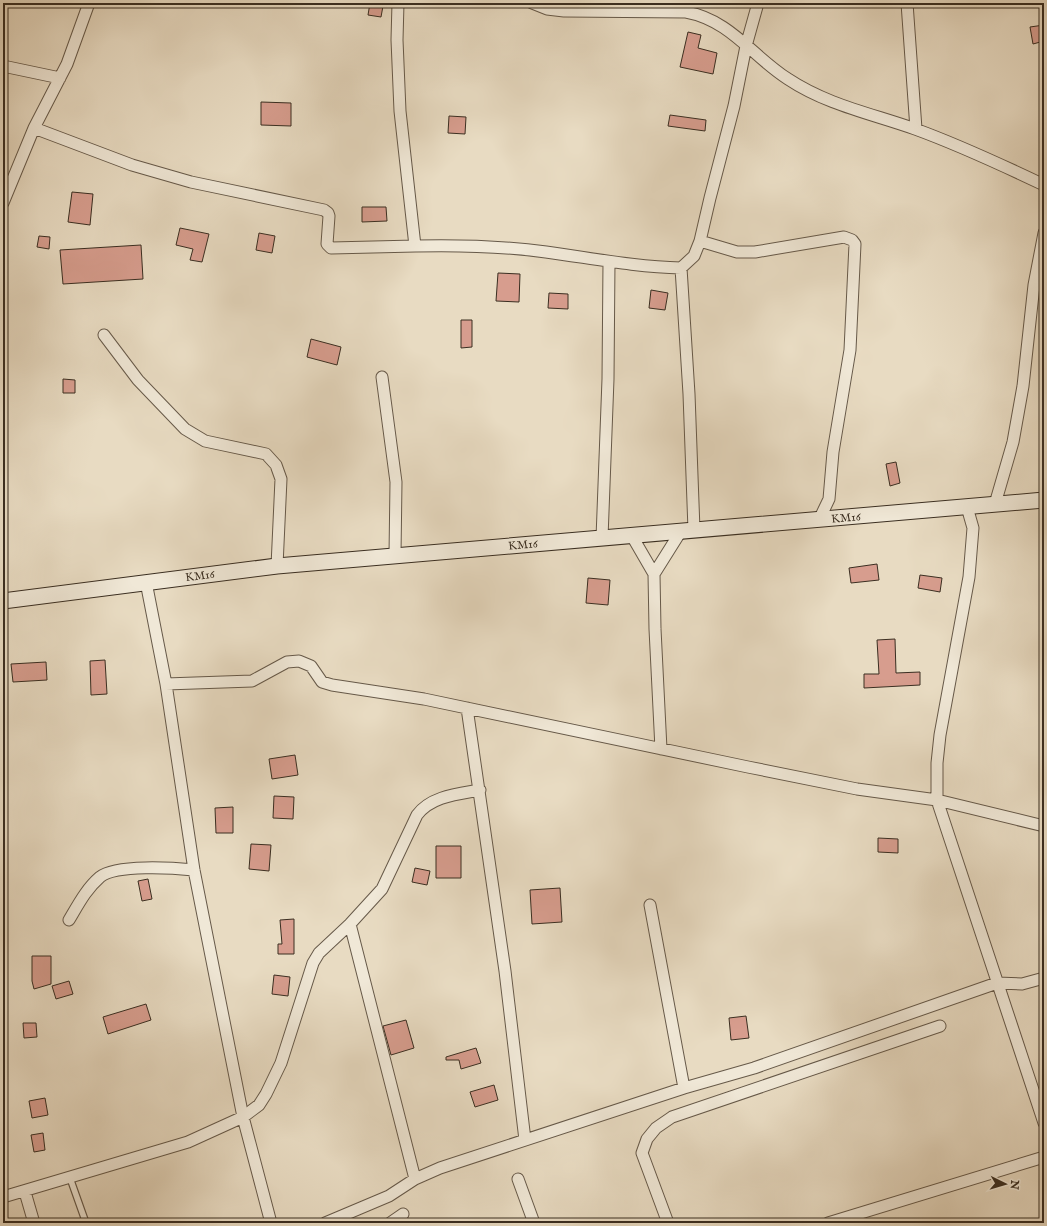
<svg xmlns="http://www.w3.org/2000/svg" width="1047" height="1226" font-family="'IM FELL English',serif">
	<rect width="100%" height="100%" fill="#e8dbc2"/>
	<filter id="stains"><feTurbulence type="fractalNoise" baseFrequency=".005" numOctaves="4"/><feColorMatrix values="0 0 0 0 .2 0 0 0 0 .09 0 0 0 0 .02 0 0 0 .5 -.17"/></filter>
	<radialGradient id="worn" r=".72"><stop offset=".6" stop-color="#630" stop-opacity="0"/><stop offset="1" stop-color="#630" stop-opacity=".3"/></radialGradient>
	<!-- building -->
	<path fill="#d79d8e" stroke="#3a2e21" d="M 370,3 L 383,6 L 381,17 L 368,15 Z
		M 1044,25 L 1044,41 L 1033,44 L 1030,27 Z
		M 688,32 L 701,35 L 698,48 L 717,53 L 713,74 L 680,67 Z
		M 261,102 L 291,103 L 291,126 L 261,125 Z
		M 670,115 L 706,120 L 705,131 L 668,126 Z
		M 449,116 L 466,117 L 465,134 L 448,133 Z
		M 72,192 L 93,194 L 90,225 L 68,222 Z
		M 362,207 L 386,207 L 387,221 L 362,222 Z
		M 180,228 L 209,234 L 202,262 L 190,260 L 193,249 L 176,245 Z
		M 259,233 L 275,236 L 272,253 L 256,250 Z
		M 39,236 L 50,237 L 49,249 L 37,247 Z
		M 141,245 L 143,279 L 63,284 L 60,250 Z
		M 498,273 L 520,274 L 519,302 L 496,301 Z
		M 651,290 L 668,293 L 665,310 L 649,308 Z
		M 549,293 L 568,294 L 568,309 L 548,308 Z
		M 461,320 L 472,320 L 472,347 L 461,348 Z
		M 311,339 L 341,347 L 337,365 L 307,357 Z
		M 63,379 L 75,380 L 75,393 L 63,393 Z
		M 896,462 L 900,483 L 890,486 L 886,464 Z
		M 877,564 L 879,580 L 851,583 L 849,568 Z
		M 920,575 L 942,578 L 940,592 L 918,588 Z
		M 588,578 L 610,580 L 608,605 L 586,603 Z
		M 895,639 L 896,673 L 920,672 L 920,685 L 864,688 L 864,674 L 879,674 L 877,640 Z
		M 105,660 L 107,694 L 91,695 L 90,661 Z
		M 46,662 L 47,680 L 13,682 L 11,664 Z
		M 295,755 L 298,775 L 272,779 L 269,759 Z
		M 274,796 L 294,797 L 293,819 L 273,818 Z
		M 233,807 L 233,833 L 216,833 L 215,808 Z
		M 878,838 L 898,839 L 898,853 L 878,852 Z
		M 251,844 L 271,845 L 269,871 L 249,869 Z
		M 436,846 L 461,846 L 461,878 L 436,878 Z
		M 415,868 L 430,871 L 427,885 L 412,882 Z
		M 148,879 L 152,899 L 142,901 L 138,881 Z
		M 560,888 L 562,922 L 532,924 L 530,890 Z
		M 294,919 L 294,954 L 278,954 L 278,944 L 282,944 L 280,920 Z
		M 32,956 L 51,956 L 51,984 L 34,989 L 32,981 Z
		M 274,975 L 290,977 L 288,996 L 272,994 Z
		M 69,981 L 73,994 L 56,999 L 52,986 Z
		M 146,1004 L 151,1020 L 108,1034 L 103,1017 Z
		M 746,1016 L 749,1038 L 731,1040 L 729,1018 Z
		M 406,1020 L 414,1048 L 391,1055 L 383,1026 Z
		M 23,1023 L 36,1023 L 37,1037 L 24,1038 Z
		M 476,1048 L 481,1063 L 461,1069 L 459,1060 L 446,1060 L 446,1057 Z
		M 494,1085 L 498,1100 L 475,1107 L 470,1092 Z
		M 45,1098 L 48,1115 L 32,1118 L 29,1101 Z
		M 43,1133 L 45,1150 L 34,1152 L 31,1135 Z"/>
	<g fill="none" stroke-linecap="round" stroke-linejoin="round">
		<!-- lane casing -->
		<g stroke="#665949" stroke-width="8">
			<path id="lane" d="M 70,1178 L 86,1223"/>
		</g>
		<!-- street casing -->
		<g stroke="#665949" stroke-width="13">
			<path id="street" d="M 398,3 L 397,40 L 400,111 L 415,246 C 459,245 502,246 546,252 C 591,258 635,267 681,268 L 694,256 L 700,241 L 710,198 L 734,106 L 746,46 L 758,3
				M 532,3 L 547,9 L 564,11 L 686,12 C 730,20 752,56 788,79 C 827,105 873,114 915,129 C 959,145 1002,165 1044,185
				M 907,3 L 916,129
				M 3,66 L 60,78
				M 34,128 L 132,165 L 191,182 L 324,210 L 328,213 L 329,216 L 327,244 L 331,248 L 415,246
				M 3,203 L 34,128 L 67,64 L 89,3
				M 700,241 L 737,252 L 755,252 L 844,237 L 852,240 L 855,244 L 850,350 L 833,452 L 829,499 L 819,520
				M 681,268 L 689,394 L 694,530
				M 104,335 L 138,380 L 185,429 L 205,441 L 266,454 L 276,465 L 281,479 L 277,566
				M 382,377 L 396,482 L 395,555
				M 995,504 L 1013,442 L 1023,386 L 1034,285 L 1044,233
				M 967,507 L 973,528 L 969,577 L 940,735 L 937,763 L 937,800 L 1044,1123
				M 632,536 L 654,574 L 655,629 L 661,749
				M 602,538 L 608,379 L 609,262
				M 654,574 L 681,531
				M 146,582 L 166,684 L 194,870 L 243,1117 L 271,1223
				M 166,684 L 252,681 L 287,662 L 299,661 L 311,666 L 322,682 L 332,685 L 424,699 L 748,767 L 857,789 L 937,800 L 1044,826
				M 467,708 L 505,971 L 525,1140
				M 650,905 L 684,1088
				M 69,920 C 78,905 86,889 100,877 C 116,864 174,868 194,870
				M 350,924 L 415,1179
				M 518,1179 L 534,1223
				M 25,1192 L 34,1223
				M 3,1197 L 188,1142 L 243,1117 L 259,1105 L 266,1094 L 281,1063 L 313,963 L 319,953 L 350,924 L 382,889 L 417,815 C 431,796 458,794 480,790
				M 325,1223 L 389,1196 L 415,1179 L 440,1168 L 684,1088 L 754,1068 L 997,983 L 1022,984 L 1044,978
				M 390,1223 L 403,1214
				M 668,1223 L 642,1153 L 647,1139 L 656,1128 L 672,1117 L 940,1026
				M 828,1223 L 1044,1157"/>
		</g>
		<!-- secondary casing -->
		<g stroke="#3a2e21" stroke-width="17">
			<path id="secondary" d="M 3,601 L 277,566 L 1044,500"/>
		</g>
		<!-- lane -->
		<use href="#lane" stroke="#f0e8d7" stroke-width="5.5"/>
		<!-- street -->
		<use href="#street" stroke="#f0e8d7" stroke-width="11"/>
		<!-- secondary -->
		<use href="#secondary" stroke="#f0e8d7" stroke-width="15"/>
	</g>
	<g text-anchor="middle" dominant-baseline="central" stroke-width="3" stroke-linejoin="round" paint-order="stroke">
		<!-- street labels -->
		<g font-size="12" fill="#3a2e21" stroke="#f0e8d7">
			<text transform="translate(846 518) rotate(-5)">KM16</text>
			<text transform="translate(523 545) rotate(-5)">KM16</text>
			<text transform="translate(200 576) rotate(-7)">KM16</text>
		</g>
	</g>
	<!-- margin -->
	<rect width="1047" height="1226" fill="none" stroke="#e8dbc2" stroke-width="16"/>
	<rect x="4" y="4" width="1039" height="1218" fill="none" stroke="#3a2e21" stroke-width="2"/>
	<rect x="8" y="8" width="1031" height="1210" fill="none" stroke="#3a2e21"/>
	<!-- north arrow -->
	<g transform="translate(1005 1184) rotate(95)" stroke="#f0e8d7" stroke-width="3" paint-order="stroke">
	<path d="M0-3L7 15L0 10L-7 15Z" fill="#3a2e21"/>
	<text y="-6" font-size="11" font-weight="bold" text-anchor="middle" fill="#3a2e21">N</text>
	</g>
	<rect width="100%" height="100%" filter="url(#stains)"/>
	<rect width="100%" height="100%" fill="url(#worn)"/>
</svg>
